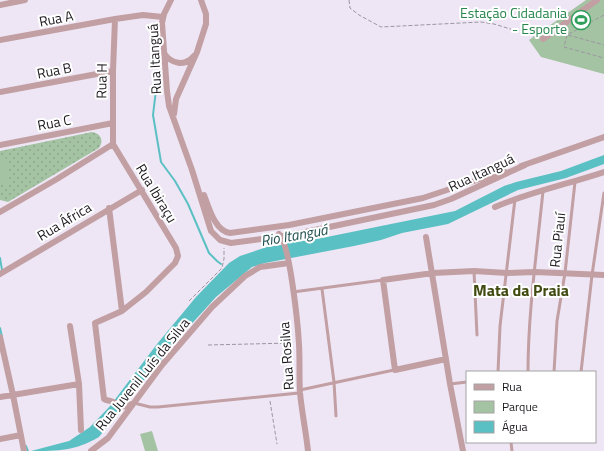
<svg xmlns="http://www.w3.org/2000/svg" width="604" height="451" font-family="'Titillium Web',sans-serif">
	<defs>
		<pattern id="green-dots" width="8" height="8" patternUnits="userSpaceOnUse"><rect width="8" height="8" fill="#a4c3a3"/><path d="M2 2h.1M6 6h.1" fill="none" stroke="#8da78c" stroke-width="1.8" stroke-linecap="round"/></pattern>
	</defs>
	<rect width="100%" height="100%" fill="#eee6f5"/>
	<!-- green -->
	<path fill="url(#green-dots)" d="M 92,132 C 101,133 104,141 99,148 L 8,202 L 0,200 L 0,151 Z"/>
	<!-- pitch -->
	<path fill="#a4c3a3" d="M 586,0 L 604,0 L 604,74 L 541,57 L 529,40 Z
		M 6,158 L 10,182 L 0,184 L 0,159 Z
		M 152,431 L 158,451 L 145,451 L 140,434 Z"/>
	<!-- water -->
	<path fill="#5bc0c3" d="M 604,155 L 604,164 L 566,178 L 518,190 L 448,224 L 402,233 L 381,240 L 354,246 L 265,263 L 252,267 L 216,297 L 169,349 L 99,437 C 75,451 59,451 31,451 L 69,441 L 90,427 L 110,406 L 157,344 L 196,297 L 229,263 L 240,256 L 267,247 L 281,245 L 290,242 L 317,239 L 455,211 L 504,186 L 516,182 L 561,171 Z"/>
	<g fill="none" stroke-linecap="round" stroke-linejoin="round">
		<!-- stream -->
		<path stroke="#5bc0c3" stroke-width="2" d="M 159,81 L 156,90 L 153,115 L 161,162 L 175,181 L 188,204 L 209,253 L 217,261 L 221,264
			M 0,258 L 2,270
			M 0,328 L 2,337
			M 26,446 L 28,451"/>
		<!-- path -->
		<path stroke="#9c96a1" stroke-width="1" stroke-dasharray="4 2" stroke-linecap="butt" d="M 349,0 L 350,8 L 359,15 L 381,27 L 481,22 L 494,24 L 537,37
			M 604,15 L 567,35 L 564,47 L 604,58
			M 568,35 L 604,45
			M 189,301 L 222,268 L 224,259 L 224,248
			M 208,345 L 292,343
			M 270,401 L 277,444"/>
		<!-- lane -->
		<path stroke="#c29fa3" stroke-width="3" d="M 474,271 L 477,335
			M 322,289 L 334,382 L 336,416
			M 293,292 L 383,280
			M 498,372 L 500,326 L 515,199
			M 528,372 C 528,312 537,251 543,191
			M 554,372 L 557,321 L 565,273 L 575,182
			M 581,372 L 592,275 L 604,193
			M 450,384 L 467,382
			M 300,390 L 394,370
			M 134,403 L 150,407 L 158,407 L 299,393
			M 511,442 L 512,451"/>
		<!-- street -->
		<path stroke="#c29fa3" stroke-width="6" d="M 171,0 L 164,14 L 162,23 L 167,91 L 169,106 L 192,170 L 211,231 L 220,240 L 231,243 L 291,235 L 434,205 L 451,199 L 525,165
			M 0,5 L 25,0
			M 115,19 L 113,71 L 113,144 L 176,248 L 178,256 L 175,263 L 146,292 L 122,311 L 95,323 L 104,399 C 107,401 109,400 113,402 C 124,406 121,409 134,403
			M 543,39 L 597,0
			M 0,40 L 115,19 L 143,15 L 163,17
			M 164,53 C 171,64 185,67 194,56
			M 0,92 L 113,71
			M 174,114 L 176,99 L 197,52 L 206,24 L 206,14 L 201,0
			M 0,145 L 113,123
			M 521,166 L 604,137
			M 204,195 C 209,208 215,231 230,233 L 289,225 L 423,198 L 504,171
			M 495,207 C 530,192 568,184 604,172
			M 109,208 L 122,311
			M 0,212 L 57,179 L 113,144
			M 279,234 C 290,243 298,327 299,344 C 300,361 299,377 300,393 C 302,413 306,432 308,451
			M 426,237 L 450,384 L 463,451
			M 0,274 L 142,190
			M 70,326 L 79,384 L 81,430
			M 0,337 L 13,395 L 24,451
			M 446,359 L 395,370 L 383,280 L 433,273 L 474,271 L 507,273 L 535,272 L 604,275
			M 0,397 L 79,384
			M 0,439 L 21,435
			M 91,451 L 108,438 L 162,365 L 212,307 L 245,276 L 260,267 L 289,263"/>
	</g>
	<!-- icons -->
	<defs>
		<g id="stadium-ring" transform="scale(1)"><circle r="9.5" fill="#fff" stroke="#2e9e5b" stroke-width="1.5"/><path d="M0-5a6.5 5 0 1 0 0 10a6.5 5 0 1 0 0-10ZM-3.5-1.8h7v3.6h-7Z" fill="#2e9e5b"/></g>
	</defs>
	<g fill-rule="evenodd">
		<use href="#stadium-ring" x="581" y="20"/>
	</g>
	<g text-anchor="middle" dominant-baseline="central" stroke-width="4" stroke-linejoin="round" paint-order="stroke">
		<!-- leisure labels -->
		<g font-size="14" fill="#27864d" stroke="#fff" text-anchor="end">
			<text x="567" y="12">Estação Cidadania<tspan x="567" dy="16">- Esporte</tspan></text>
		</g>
		<!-- street labels -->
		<g font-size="14" fill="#1c191e" stroke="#fff">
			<text transform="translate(56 18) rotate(-11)">Rua A</text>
			<text transform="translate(154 59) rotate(-93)">Rua Itanguá</text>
			<text transform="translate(54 70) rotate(-11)">Rua B</text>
			<text transform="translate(101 81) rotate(-89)">Rua H</text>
			<text transform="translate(54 122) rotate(-11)">Rua C</text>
			<text transform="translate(481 172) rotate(-25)">Rua Itanguá</text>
			<text transform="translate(157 193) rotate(59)">Rua Ibiraçu</text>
			<text transform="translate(64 221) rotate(-31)">Rua África</text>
			<text transform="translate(557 240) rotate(-84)">Rua Piauí</text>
			<text transform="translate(286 356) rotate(-94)">Rua Rosilva</text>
			<text transform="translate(142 374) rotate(-51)">Rua Juvenil Luís da Silva</text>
		</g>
		<!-- water labels -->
		<g font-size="15" font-style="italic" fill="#214f50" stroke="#fff">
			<text transform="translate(294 235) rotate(-10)">Rio Itanguá</text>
		</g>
		<!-- quarter labels -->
		<g font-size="16" font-weight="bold" fill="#3f4910" stroke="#fff">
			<text x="521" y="290">Mata da Praia</text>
		</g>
	</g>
	<!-- legend -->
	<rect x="466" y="371" width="130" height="72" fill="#ffffff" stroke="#a4a3a5"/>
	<rect x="474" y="384" width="20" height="6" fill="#c29fa3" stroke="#a4a3a5"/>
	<text x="502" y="391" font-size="12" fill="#1c191e">Rua</text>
	<rect x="474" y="401" width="20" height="12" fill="#a4c3a3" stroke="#a4a3a5"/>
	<text x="502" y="411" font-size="12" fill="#1c191e">Parque</text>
	<rect x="474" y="421" width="20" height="12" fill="#5bc0c3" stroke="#a4a3a5"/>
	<text x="502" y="431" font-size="12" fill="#1c191e">Água</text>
</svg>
